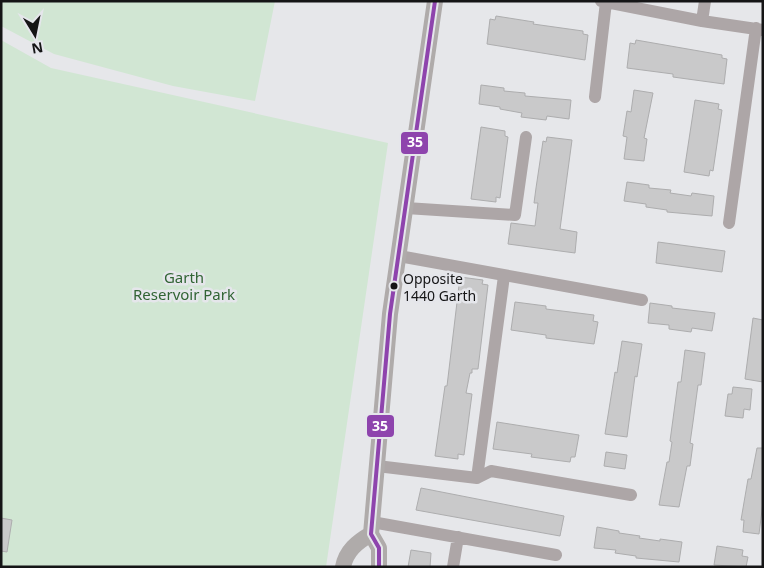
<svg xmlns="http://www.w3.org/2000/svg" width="764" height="568" font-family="'Noto Sans',sans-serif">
	<rect width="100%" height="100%" fill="#e6e7ea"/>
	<!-- green -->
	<path fill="#d1e6d3" d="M 1,1 L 275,1 L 255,101 L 173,86 L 54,54 L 1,26 Z
		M 1,40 L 51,68 L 388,143 L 326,567 L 1,567 Z"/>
	<!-- building -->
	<path fill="#c9c9ca" stroke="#adadae" d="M 496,16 L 534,22 L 533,24 L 583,31 L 583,34 L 588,35 L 585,60 L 487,44 L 490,19 L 495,20 Z
		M 636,40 L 722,55 L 722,58 L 727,59 L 724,84 L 673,77 L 673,74 L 627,68 L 630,43 L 635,44 Z
		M 481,85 L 504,88 L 504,91 L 525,93 L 525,96 L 571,100 L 569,119 L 547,116 L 546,120 L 521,117 L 522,113 L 500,109 L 500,107 L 479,104 Z
		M 634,90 L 653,93 L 644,138 L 647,139 L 644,161 L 624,159 L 627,137 L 623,136 L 627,111 L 631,112 Z
		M 695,100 L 719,104 L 718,109 L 722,110 L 713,171 L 710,170 L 709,176 L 684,172 Z
		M 481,127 L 505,131 L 505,136 L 508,137 L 500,198 L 496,197 L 496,202 L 471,199 Z
		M 547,137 L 572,140 L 560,229 L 577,232 L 575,253 L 508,244 L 511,223 L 535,226 L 538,203 L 534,203 L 536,188 L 543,141 L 546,142 Z
		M 627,182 L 649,185 L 649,188 L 671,190 L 670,193 L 691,196 L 692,193 L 714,196 L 712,216 L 667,212 L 667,210 L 646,207 L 646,204 L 624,201 Z
		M 658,242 L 725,251 L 722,272 L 656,263 Z
		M 460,277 L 483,280 L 482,284 L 488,285 L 478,369 L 472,369 L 472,373 L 470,373 L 466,393 L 472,394 L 464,455 L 458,454 L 458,459 L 435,456 L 445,386 L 447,386 Z
		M 515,302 L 546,306 L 546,309 L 594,315 L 593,321 L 598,322 L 594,344 L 546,338 L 546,335 L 511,330 Z
		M 650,303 L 672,306 L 672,308 L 715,313 L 712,331 L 692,328 L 691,332 L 669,329 L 669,325 L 648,323 Z
		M 753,318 L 763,320 L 763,382 L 745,379 Z
		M 622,341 L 642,344 L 637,377 L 635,376 L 627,437 L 605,434 L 615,372 L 617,373 Z
		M 685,350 L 705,353 L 701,385 L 698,385 L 693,422 L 690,443 L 693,444 L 690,466 L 687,466 L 679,507 L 659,505 L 667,462 L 669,462 L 672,442 L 670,441 L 673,419 L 678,382 L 681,382 Z
		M 733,387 L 752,389 L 750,410 L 744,409 L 743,418 L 725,416 L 728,394 L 732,394 Z
		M 497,422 L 579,435 L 575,457 L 571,457 L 570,462 L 531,457 L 532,454 L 493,449 Z
		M 757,448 L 763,448 L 763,502 L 759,534 L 743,532 L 744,520 L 741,520 L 748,479 L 751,479 Z
		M 606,452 L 627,455 L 625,469 L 604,466 Z
		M 421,488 L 564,516 L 560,536 L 416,510 Z
		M 1,518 L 12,520 L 7,552 L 1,551 Z
		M 597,527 L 619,531 L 619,533 L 640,536 L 639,538 L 660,541 L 660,539 L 682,542 L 679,562 L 636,558 L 636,556 L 615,553 L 616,550 L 594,548 Z
		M 717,546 L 743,550 L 742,556 L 748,557 L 746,567 L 714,565 Z
		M 411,550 L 431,553 L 430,567 L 408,567 Z"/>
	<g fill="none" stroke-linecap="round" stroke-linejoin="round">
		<!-- minor -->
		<path stroke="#ada6a7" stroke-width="12" d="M 601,1 L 702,21 L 763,30
			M 702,21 L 705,1
			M 595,97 L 606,2
			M 406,208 L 515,215 L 526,137
			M 729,223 L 756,28
			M 399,256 L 642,300
			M 377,466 L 477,478 L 491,471 L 631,495
			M 477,478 L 504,276
			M 372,522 L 556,555
			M 453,567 L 458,537"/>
		<!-- major -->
		<path stroke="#afabaa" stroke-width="16" d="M 343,567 C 346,551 357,542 371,534
			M 379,567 L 379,548 L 371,534 L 390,314 L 435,1"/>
		<!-- bus-1 casing -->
		<g stroke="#e5e6eb" stroke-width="8">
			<path id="bus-1" d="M 379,567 L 379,548 L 371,534 L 390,314 L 435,1"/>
		</g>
		<!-- bus-1 -->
		<use href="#bus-1" stroke="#8e44ad" stroke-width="4"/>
	</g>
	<!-- markers -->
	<circle fill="#151516" stroke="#e5e6eb" stroke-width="2" cx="394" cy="286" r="4.5"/>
	<g text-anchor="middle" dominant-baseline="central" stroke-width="5" stroke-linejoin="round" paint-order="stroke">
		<!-- bus labels -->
		<g font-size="14" fill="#151516" stroke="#e5e6eb" text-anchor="start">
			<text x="403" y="278">Opposite<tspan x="403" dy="17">1440 Garth</tspan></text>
		</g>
		<!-- park labels -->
		<g font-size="15" fill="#316434" stroke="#e5e6eb">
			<text x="184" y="277">Garth<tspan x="184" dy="17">Reservoir Park</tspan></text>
		</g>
	</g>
	<g stroke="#e5e6eb" stroke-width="2">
		<rect x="400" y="131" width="29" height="24" rx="5" fill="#8e44ad"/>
		<rect x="366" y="414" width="29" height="24" rx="5" fill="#8e44ad"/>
	</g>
	<g font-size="14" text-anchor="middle" font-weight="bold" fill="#fff">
		<text x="415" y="147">35</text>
		<text x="380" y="431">35</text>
	</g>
	<!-- border -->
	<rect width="764" height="568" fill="none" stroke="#151516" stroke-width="5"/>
	<!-- north arrow -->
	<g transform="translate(35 35) rotate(170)" stroke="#e5e6eb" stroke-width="4" paint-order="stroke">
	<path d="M0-4L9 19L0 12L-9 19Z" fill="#151516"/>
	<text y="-8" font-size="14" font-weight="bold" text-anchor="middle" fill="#151516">N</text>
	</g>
</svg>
